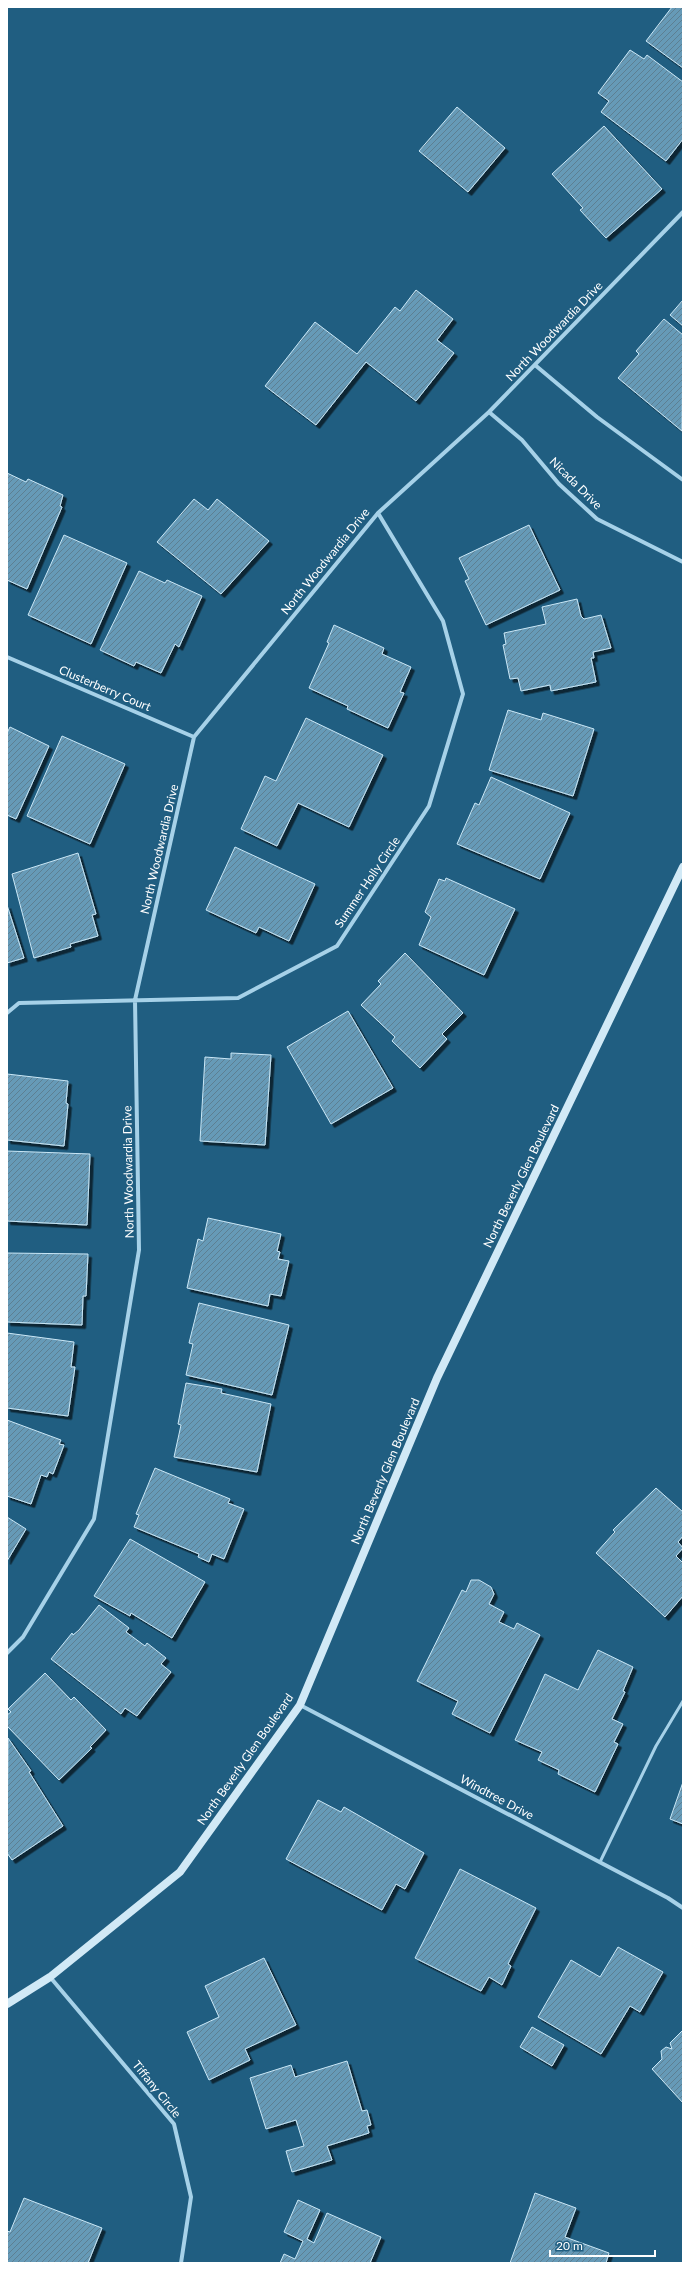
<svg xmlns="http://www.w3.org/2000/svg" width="690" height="2270" font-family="Lato,sans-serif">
	<defs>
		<pattern id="building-hatch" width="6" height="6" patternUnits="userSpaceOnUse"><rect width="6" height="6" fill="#669ab7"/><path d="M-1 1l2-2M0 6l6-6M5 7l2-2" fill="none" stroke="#5d7f92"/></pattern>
		<filter id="shadow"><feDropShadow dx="3.5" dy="3.5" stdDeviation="0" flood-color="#0009"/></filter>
	</defs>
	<rect width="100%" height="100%" fill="#205e81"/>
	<!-- building -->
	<path fill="url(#building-hatch)" stroke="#cae7f6" filter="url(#shadow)" d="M 672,7 L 683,7 L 683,68 L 646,41 Z
		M 630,50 L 644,59 L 647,55 L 683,82 L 683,139 L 666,161 L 601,112 L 609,101 L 598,93 Z
		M 457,107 L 505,148 L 468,192 L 419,151 Z
		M 604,126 L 662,189 L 606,238 L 580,210 L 583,208 L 552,174 Z
		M 416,290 L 453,319 L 437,340 L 454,353 L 416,401 L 366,362 L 316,425 L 265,386 L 315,322 L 357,354 L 395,307 L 400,311 Z
		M 683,300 L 683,326 L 670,315 Z
		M 664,319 L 683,335 L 682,431 L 618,378 L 639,354 L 636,351 Z
		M 7,473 L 26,482 L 28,479 L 63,495 L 60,506 L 62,507 L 27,589 L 7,580 Z
		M 194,499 L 208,510 L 217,499 L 269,541 L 221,594 L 157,542 Z
		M 529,525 L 560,590 L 486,625 L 465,581 L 469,579 L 459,558 Z
		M 64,535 L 127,563 L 91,644 L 28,615 Z
		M 139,571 L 165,583 L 167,580 L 202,596 L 179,647 L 175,644 L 161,673 L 136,662 L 134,666 L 100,650 Z
		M 577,599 L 581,616 L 584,619 L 601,615 L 611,648 L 593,652 L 594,658 L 591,658 L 596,682 L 551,691 L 550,685 L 521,691 L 518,678 L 510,679 L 503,645 L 506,644 L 504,633 L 546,624 L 542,607 Z
		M 334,625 L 384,648 L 382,654 L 411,667 L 400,692 L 404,693 L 388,728 L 347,709 L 348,706 L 309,688 L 329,643 L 327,642 Z
		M 508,710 L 541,720 L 543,713 L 594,729 L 573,796 L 489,770 Z
		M 306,718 L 383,755 L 349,827 L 298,803 L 277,846 L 241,829 L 265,776 L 276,781 Z
		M 10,727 L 49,746 L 16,819 L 7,815 L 7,733 Z
		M 62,736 L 125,764 L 90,844 L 27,816 Z
		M 491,777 L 570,813 L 540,879 L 457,844 L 475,803 L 479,805 Z
		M 235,847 L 315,884 L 289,941 L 259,927 L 256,933 L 206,910 Z
		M 78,853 L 96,914 L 92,915 L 98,936 L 70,944 L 71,947 L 34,958 L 12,874 Z
		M 446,878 L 515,909 L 484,975 L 419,945 L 431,917 L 425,912 L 439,879 L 445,881 Z
		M 7,905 L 24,958 L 7,963 Z
		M 405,953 L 463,1013 L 442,1034 L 447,1039 L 420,1068 L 392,1041 L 395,1037 L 361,1005 L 381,984 L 378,981 Z
		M 348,1011 L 393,1088 L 331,1124 L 287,1047 Z
		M 231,1053 L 271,1055 L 265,1145 L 200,1141 L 205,1057 L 231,1059 Z
		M 7,1074 L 68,1081 L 66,1103 L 68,1104 L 64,1146 L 7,1140 Z
		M 7,1151 L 90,1154 L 87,1225 L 7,1221 Z
		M 208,1218 L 281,1234 L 277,1251 L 280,1252 L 278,1259 L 289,1261 L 281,1296 L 270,1294 L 268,1306 L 187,1288 L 198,1239 L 203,1241 Z
		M 7,1253 L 88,1254 L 86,1296 L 83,1296 L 82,1325 L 7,1322 Z
		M 199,1303 L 289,1325 L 272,1395 L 186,1375 L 193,1344 L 189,1343 Z
		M 7,1333 L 74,1342 L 71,1367 L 75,1367 L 68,1416 L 7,1408 Z
		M 186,1383 L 222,1389 L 221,1393 L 271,1404 L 257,1472 L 174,1457 L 181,1425 L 178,1424 Z
		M 7,1420 L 61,1440 L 59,1444 L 64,1445 L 53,1474 L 49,1472 L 47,1477 L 41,1475 L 31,1504 L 7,1496 Z
		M 155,1468 L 230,1499 L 228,1503 L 244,1509 L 224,1559 L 212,1554 L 209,1562 L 198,1557 L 199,1554 L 134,1527 L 139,1515 L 136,1514 Z
		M 656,1488 L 683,1512 L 683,1536 L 678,1542 L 683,1548 L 676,1556 L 683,1563 L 683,1596 L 665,1617 L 596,1553 L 615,1532 L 613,1530 Z
		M 7,1517 L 26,1529 L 7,1561 Z
		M 130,1539 L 205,1582 L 172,1638 L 131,1613 L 130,1616 L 94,1596 Z
		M 471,1580 L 479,1580 L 491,1587 L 494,1594 L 489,1604 L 504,1612 L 499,1622 L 514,1629 L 517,1623 L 540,1635 L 490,1733 L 452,1714 L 458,1701 L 417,1681 L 462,1590 L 466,1592 Z
		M 99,1605 L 129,1628 L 126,1632 L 145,1646 L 147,1643 L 166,1658 L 161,1664 L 171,1672 L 137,1716 L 125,1708 L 121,1714 L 51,1659 L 72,1633 L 73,1635 L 79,1630 Z
		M 598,1650 L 633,1667 L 623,1691 L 625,1692 L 612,1719 L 623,1724 L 614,1742 L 618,1744 L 595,1792 L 558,1774 L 559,1770 L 538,1760 L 542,1752 L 515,1740 L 545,1674 L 578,1690 Z
		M 45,1673 L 71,1700 L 74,1697 L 106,1730 L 90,1747 L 92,1748 L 59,1780 L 7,1726 L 7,1715 L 11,1712 L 8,1709 Z
		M 8,1738 L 31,1771 L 29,1772 L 63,1826 L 12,1860 L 7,1853 Z
		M 683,1782 L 683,1824 L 670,1819 Z
		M 318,1800 L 341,1812 L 344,1807 L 424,1853 L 405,1889 L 396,1884 L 382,1910 L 286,1859 Z
		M 460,1869 L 536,1908 L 508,1964 L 511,1966 L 502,1985 L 489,1977 L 481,1991 L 415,1958 Z
		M 618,1947 L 663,1972 L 640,2012 L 630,2006 L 601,2054 L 538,2017 L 571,1960 L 600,1977 Z
		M 264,1958 L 296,2025 L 245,2049 L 250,2060 L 209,2080 L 187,2032 L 219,2017 L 205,1986 Z
		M 532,2027 L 564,2045 L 552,2066 L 520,2047 Z
		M 682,2031 L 683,2032 L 683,2103 L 652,2069 L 662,2059 L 661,2051 L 666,2047 L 672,2049 L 670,2043 Z
		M 347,2061 L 362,2111 L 367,2110 L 371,2125 L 367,2126 L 369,2133 L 327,2146 L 332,2160 L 292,2172 L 286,2151 L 304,2146 L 296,2120 L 266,2129 L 250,2078 L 291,2065 L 295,2077 Z
		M 535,2193 L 576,2208 L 565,2237 L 609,2253 L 606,2263 L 510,2263 Z
		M 24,2198 L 102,2228 L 88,2263 L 7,2263 L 7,2231 L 10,2232 Z
		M 298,2200 L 320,2210 L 307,2239 L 314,2243 L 327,2213 L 381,2237 L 370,2263 L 280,2263 L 284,2254 L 295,2259 L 303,2241 L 284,2232 Z"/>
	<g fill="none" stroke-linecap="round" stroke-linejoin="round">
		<!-- service -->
		<path stroke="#a6d1e8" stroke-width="3" d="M 600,1862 L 656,1746 L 683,1701"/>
		<!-- minor -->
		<path stroke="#a6d1e8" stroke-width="4" d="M 535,365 L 597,417 L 683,480
			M 489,412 L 522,440 L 559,484 L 597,519 L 683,562
			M 7,657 L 194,737
			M 7,1013 L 19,1003 L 238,998 L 337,946 L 429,806 L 463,694 L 443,621 L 378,513
			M 7,1653 L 23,1637 L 94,1519 L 139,1250 L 135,1000 L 194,737 L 378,513 L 489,412 L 683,212
			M 300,1705 L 668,1898 L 683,1908
			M 50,1977 L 174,2124 L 191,2197 L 181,2263"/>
		<!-- secondary -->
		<path stroke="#d1e9f6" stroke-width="8" d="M 7,2004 L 50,1977 L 180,1872 L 300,1705 L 437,1378 L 683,867"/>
	</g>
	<g text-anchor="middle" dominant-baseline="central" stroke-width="3" stroke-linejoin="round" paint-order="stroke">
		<!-- street labels -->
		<g font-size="12" fill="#fff" stroke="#205e81">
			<text transform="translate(554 331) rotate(-46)">North Woodwardia Drive</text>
			<text transform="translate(576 483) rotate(45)">Nicada Drive</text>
			<text transform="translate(325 561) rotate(-51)">North Woodwardia Drive</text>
			<text transform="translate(105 688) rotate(23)">Clusterberry Court</text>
			<text transform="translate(159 849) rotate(-77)">North Woodwardia Drive</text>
			<text transform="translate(367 882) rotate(-56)">Summer Holly Circle</text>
			<text transform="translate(128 1172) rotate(-91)">North Woodwardia Drive</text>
			<text transform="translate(521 1176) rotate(-64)">North Beverly Glen Boulevard</text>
			<text transform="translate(385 1471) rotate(-67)">North Beverly Glen Boulevard</text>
			<text transform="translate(245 1759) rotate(-55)">North Beverly Glen Boulevard</text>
			<text transform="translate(497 1797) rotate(28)">Windtree Drive</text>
			<text transform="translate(157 2089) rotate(51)">Tiffany Circle</text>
		</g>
	</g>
	<!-- border -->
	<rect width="690" height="2270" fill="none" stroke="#ffffff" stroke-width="16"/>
	<!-- scale -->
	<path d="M550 2250v6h105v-6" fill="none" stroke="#ffffff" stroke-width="2"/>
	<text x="556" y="2250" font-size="12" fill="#ffffff" stroke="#205e81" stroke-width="3" paint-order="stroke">20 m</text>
</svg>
